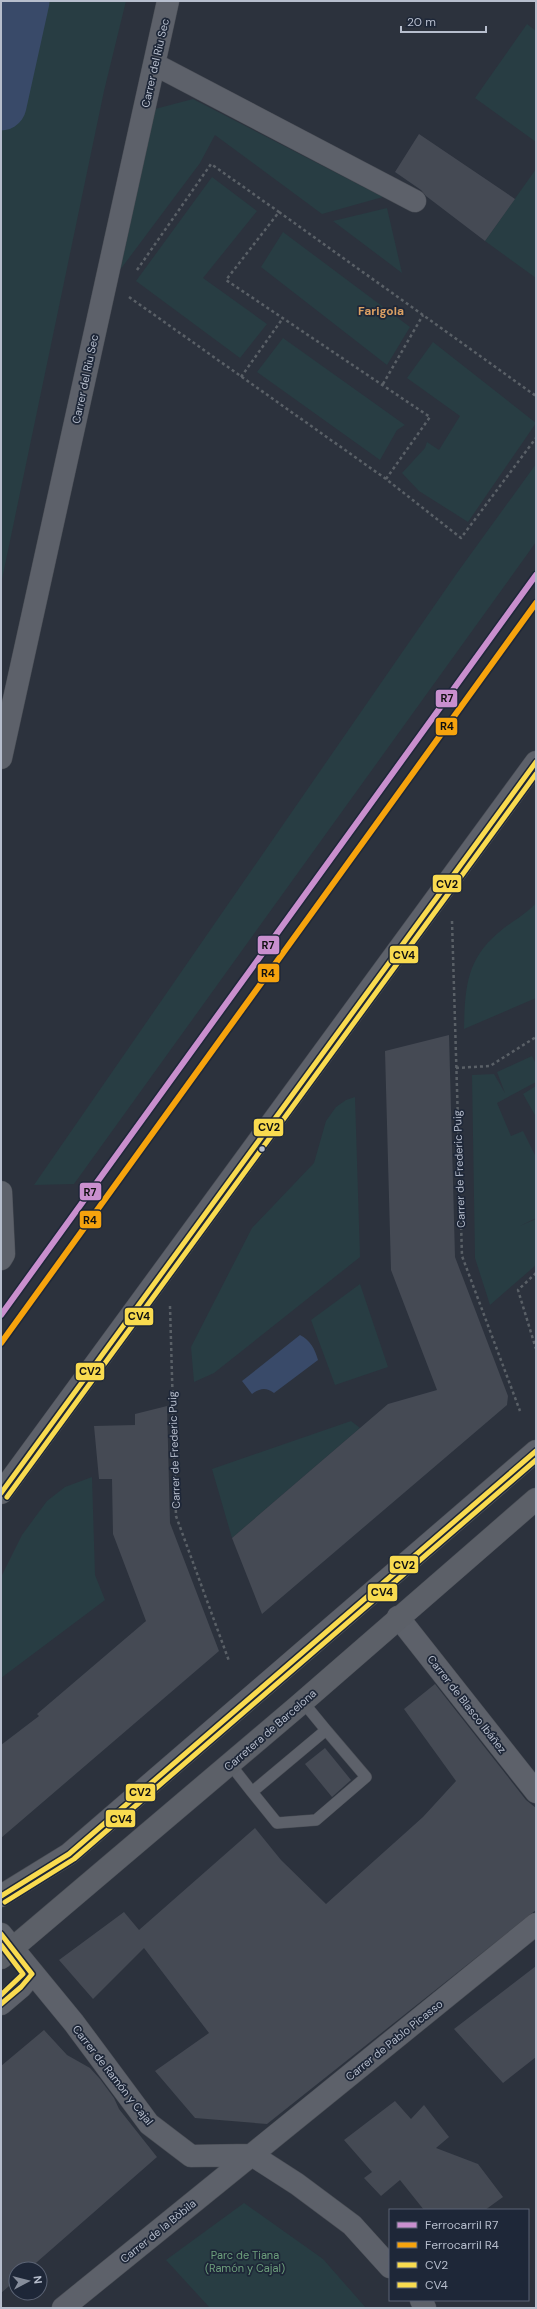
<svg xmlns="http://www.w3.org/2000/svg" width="537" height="2309" font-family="'DM Sans',sans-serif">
	<rect width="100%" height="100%" fill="#2c323d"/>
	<!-- green -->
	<path fill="#283d43" d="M 1,1 L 126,1 L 104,91 L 1,584 Z
		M 527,24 L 536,31 L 536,142 L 475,98 Z
		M 193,99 L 383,197 L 322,214 L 215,135 L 200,163 L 120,270 L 155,109 Z
		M 536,169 L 536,278 L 485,241 Z
		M 212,177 L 257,211 L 203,278 L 267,324 L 240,358 L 136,281 Z
		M 387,208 L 402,273 L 333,221 Z
		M 283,232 L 410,327 L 387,365 L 261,267 Z
		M 283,338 L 405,425 L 397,430 L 380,460 L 257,372 Z
		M 433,342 L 536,423 L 468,522 L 419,491 L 402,473 L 425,448 L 427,442 L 439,450 L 460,416 L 407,378 Z
		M 536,464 L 536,542 L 74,1184 L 34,1185 L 457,573 Z
		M 536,903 L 536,998 L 464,1029 C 465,984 467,957 504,928 C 515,920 527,913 536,903 Z
		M 532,1056 L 536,1064 L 536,1082 L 497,1103 L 511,1136 L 523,1131 L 536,1157 L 536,1218 L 520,1226 L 536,1219 L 536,1265 L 490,1305 L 475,1258 L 472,1075 L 494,1074 L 505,1093 L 497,1072 Z
		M 536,1086 L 536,1117 L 523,1094 Z
		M 355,1097 L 360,1257 L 214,1373 L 194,1382 L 191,1347 L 252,1228 L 314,1163 L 326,1121 L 336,1107 L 346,1100 Z
		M 360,1284 L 388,1367 L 335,1385 L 311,1320 Z
		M 351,1421 L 360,1428 L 232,1538 L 212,1469 Z
		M 92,1477 L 95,1575 L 105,1600 L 1,1678 L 1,1577 L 22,1535 L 47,1501 L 65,1487 Z
		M 244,2203 L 323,2259 L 366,2308 L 210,2308 L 166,2260 Z"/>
	<!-- water -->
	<path fill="#394a69" d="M 300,1335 C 310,1340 315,1349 318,1360 L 274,1393 C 266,1387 260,1388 252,1394 L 242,1381 Z"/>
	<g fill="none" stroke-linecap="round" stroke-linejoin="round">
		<!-- river -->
		<path stroke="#394a69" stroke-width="51" d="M 1,105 L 24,1"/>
	</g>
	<!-- building -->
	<path fill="#454a54" d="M 419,134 L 515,199 L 485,241 L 426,196 L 421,190 L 395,172 Z
		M 449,1035 L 455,1257 L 508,1396 L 507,1405 L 262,1614 L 232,1538 L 388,1404 L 437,1390 L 391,1270 L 385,1051 Z
		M 167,1406 L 170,1523 L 219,1651 L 1,1838 L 1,1745 L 39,1716 L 37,1714 L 146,1621 L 113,1534 L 112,1479 L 99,1479 L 94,1426 L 135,1425 L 135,1414 Z
		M 435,1684 L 526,1800 L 536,1808 L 536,1910 L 267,2124 L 195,2118 L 155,2071 L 209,2033 L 144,1948 L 93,1999 L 59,1960 L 124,1912 L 139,1930 L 255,1828 L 281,1860 L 326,1904 L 423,1817 L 456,1781 L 404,1709 Z
		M 325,1748 L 351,1780 L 332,1797 L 305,1764 Z
		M 536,1966 L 536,2057 L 503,2083 L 454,2029 Z
		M 44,2030 L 67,2055 L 90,2068 L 100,2079 L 114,2098 L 119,2109 L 157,2157 L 29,2269 L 16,2269 L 16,2280 L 1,2293 L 1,2066 Z
		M 395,2101 L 411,2119 L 424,2105 L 449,2137 L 436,2148 L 478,2164 L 503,2197 L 485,2210 L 424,2210 L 400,2180 L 381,2196 L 364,2178 L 372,2172 L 344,2140 Z"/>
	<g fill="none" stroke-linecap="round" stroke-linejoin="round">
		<!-- lane casing -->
		<g stroke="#494d55" stroke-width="12">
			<path id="lane" d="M 230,1764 L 252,1792 L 326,1730 L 303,1702
				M 252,1792 L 277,1823 L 316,1820 L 366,1777 L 326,1730"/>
		</g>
		<!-- street casing -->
		<g stroke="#494d55" stroke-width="23">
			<path id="street" d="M 154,64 L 415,201
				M 1,758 L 168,1
				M 1,1192 L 4,1254 L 1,1259
				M 1,1493 L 536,762
				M 398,1617 L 536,1792
				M 1,1896 L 69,1854 L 536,1451
				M 1,1934 L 74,2023 L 149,2124 L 191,2156 L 252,2155 L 297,2184 L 352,2225 L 390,2267
				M 1,2004 L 21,1987 L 32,1974
				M 421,2300 L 425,2308
				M 63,2308 L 536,1924"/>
		</g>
		<!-- secondary casing -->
		<g stroke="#494d55" stroke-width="23">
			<path id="secondary" d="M 1,1958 L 298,1706 L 536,1499"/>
		</g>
		<!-- path -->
		<path stroke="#5a6067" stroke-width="2.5" stroke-dasharray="3 3" stroke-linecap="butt" d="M 137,270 L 211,164 L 279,212
			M 129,297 L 386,479 L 461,538 L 536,438
			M 241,377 L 283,318
			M 383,384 L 423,315
			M 386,479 L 430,417 L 226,280 L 279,212 L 536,396
			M 452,921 L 462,1256 L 520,1411
			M 456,1068 L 490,1066 L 536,1037
			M 536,1273 L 518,1290 L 536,1349
			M 170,1306 L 176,1516 L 229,1661"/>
		<!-- lane -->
		<use href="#lane" stroke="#5d616a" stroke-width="11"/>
		<!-- street -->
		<use href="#street" stroke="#5d616a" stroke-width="22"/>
		<!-- secondary -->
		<use href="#secondary" stroke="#5c6068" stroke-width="22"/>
		<!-- bus-1 casing -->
		<g stroke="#1e2738" stroke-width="8">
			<path id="bus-1" d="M 1,1493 L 536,762
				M 1,1896 L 69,1854 L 536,1451
				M 1,1934 L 32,1974
				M 1,2004 L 21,1987 L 32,1974"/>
		</g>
		<!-- bus-2 casing -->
		<g stroke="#1e2738" stroke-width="8">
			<path id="bus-2" d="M 7,1497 L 536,774
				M 5,1902 L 74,1859 L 536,1460
				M 1,1945 L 23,1974 L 1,1995"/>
		</g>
		<!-- bus-1 -->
		<use href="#bus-1" stroke="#f9db4f" stroke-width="5"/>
		<!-- bus-2 -->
		<use href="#bus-2" stroke="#f9db4f" stroke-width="5"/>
		<!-- rail-1 casing -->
		<g stroke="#1e2738" stroke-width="9">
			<path id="rail-1" d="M 1,1315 L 536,575"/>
		</g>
		<!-- rail-2 casing -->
		<g stroke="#1e2738" stroke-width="9">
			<path id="rail-2" d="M 1,1343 L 536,603"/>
		</g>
		<!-- rail-1 -->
		<use href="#rail-1" stroke="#c98fce" stroke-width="6"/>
		<!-- rail-2 -->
		<use href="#rail-2" stroke="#f6a30d" stroke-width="6"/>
	</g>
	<!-- markers -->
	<circle fill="#b7becd" stroke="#1e2738" stroke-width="1.5" cx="262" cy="1149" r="3.5"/>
	<g text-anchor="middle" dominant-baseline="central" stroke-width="3.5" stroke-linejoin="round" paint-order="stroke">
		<!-- street labels -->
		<g font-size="11" fill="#b7becd" stroke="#1e2738">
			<text transform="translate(155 63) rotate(-77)">Carrer del Riu Sec</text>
			<text transform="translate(85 379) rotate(-78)">Carrer del Riu Sec</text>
			<text transform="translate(459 1169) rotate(-92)">Carrer de Frederic Puig</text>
			<text transform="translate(174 1450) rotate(-92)">Carrer de Frederic Puig</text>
			<text transform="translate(467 1704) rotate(52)">Carrer de Blasco Ibáñez</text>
			<text transform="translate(270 1730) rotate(-41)">Carretera de Barcelona</text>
			<text transform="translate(394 2040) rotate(-39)">Carrer de Pablo Picasso</text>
			<text transform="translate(113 2075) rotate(52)">Carrer de Ramón y Cajal</text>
			<text transform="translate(158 2231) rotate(-39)">Carrer de la Bòbila</text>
		</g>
		<!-- park labels -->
		<g font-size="11" fill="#6d9f7c" stroke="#1e2738">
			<text x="245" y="2255">Parc de Tiana<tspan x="245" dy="13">(Ramón y Cajal)</tspan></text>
		</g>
		<!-- neighbourhood labels -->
		<g font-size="12" font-weight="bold" fill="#dba063" stroke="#1e2738">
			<text x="381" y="311">Farigola</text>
		</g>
	</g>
	<g stroke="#1e2738" stroke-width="1.5">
		<rect x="435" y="689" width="23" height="19" rx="4" fill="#c98fce"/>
		<rect x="435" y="717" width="23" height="19" rx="4" fill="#f6a30d"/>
		<rect x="432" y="874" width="30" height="19" rx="4" fill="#f9db4f"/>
		<rect x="257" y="935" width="23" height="20" rx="4" fill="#c98fce"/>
		<rect x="389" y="945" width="30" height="19" rx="4" fill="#f9db4f"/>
		<rect x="257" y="963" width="23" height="20" rx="4" fill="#f6a30d"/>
		<rect x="253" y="1118" width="31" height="19" rx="4" fill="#f9db4f"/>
		<rect x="79" y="1182" width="23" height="19" rx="4" fill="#c98fce"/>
		<rect x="79" y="1210" width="23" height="19" rx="4" fill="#f6a30d"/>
		<rect x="124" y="1307" width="30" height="19" rx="4" fill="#f9db4f"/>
		<rect x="75" y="1362" width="30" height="19" rx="4" fill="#f9db4f"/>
		<rect x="389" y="1555" width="30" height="19" rx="4" fill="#f9db4f"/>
		<rect x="367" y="1583" width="31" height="19" rx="4" fill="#f9db4f"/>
		<rect x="125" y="1783" width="31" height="19" rx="4" fill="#f9db4f"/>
		<rect x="105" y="1809" width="31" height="19" rx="4" fill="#f9db4f"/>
	</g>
	<g font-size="11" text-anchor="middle" font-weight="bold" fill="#111">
		<text x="447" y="702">R7</text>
		<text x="447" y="730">R4</text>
		<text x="447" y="888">CV2</text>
		<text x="268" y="949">R7</text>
		<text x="404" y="959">CV4</text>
		<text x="268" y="977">R4</text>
		<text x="269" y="1131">CV2</text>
		<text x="90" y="1196">R7</text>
		<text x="90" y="1224">R4</text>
		<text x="139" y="1320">CV4</text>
		<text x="90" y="1375">CV2</text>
		<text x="404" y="1569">CV2</text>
		<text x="382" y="1596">CV4</text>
		<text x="140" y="1796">CV2</text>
		<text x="121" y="1823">CV4</text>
	</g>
	<!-- border -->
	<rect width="537" height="2309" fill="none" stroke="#b7becd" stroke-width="4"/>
	<!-- legend -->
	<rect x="389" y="2209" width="140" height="92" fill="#1e2738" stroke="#5b6374"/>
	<rect x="397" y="2222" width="20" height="6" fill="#c98fce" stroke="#5b6374"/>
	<text x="425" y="2229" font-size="12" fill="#b7becd">Ferrocarril R7</text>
	<rect x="397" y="2242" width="20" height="6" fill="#f6a30d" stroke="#5b6374"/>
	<text x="425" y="2249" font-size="12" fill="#b7becd">Ferrocarril R4</text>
	<rect x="397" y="2262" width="20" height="6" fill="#f9db4f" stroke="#5b6374"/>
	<text x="425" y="2269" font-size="12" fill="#b7becd">CV2</text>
	<rect x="397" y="2282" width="20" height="6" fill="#f9db4f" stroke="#5b6374"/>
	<text x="425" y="2289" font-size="12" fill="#b7becd">CV4</text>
	<!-- north arrow -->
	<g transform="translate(28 2281) rotate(83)"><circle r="19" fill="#1e2738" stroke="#5b6374"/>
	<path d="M0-3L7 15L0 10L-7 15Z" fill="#868d9b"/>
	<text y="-6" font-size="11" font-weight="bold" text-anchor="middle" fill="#b7becd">N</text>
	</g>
	<!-- scale -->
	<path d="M401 26v6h85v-6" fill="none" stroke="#b7becd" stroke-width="2"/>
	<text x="407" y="26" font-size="12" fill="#b7becd" stroke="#1e2738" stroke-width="3" paint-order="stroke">20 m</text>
</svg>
